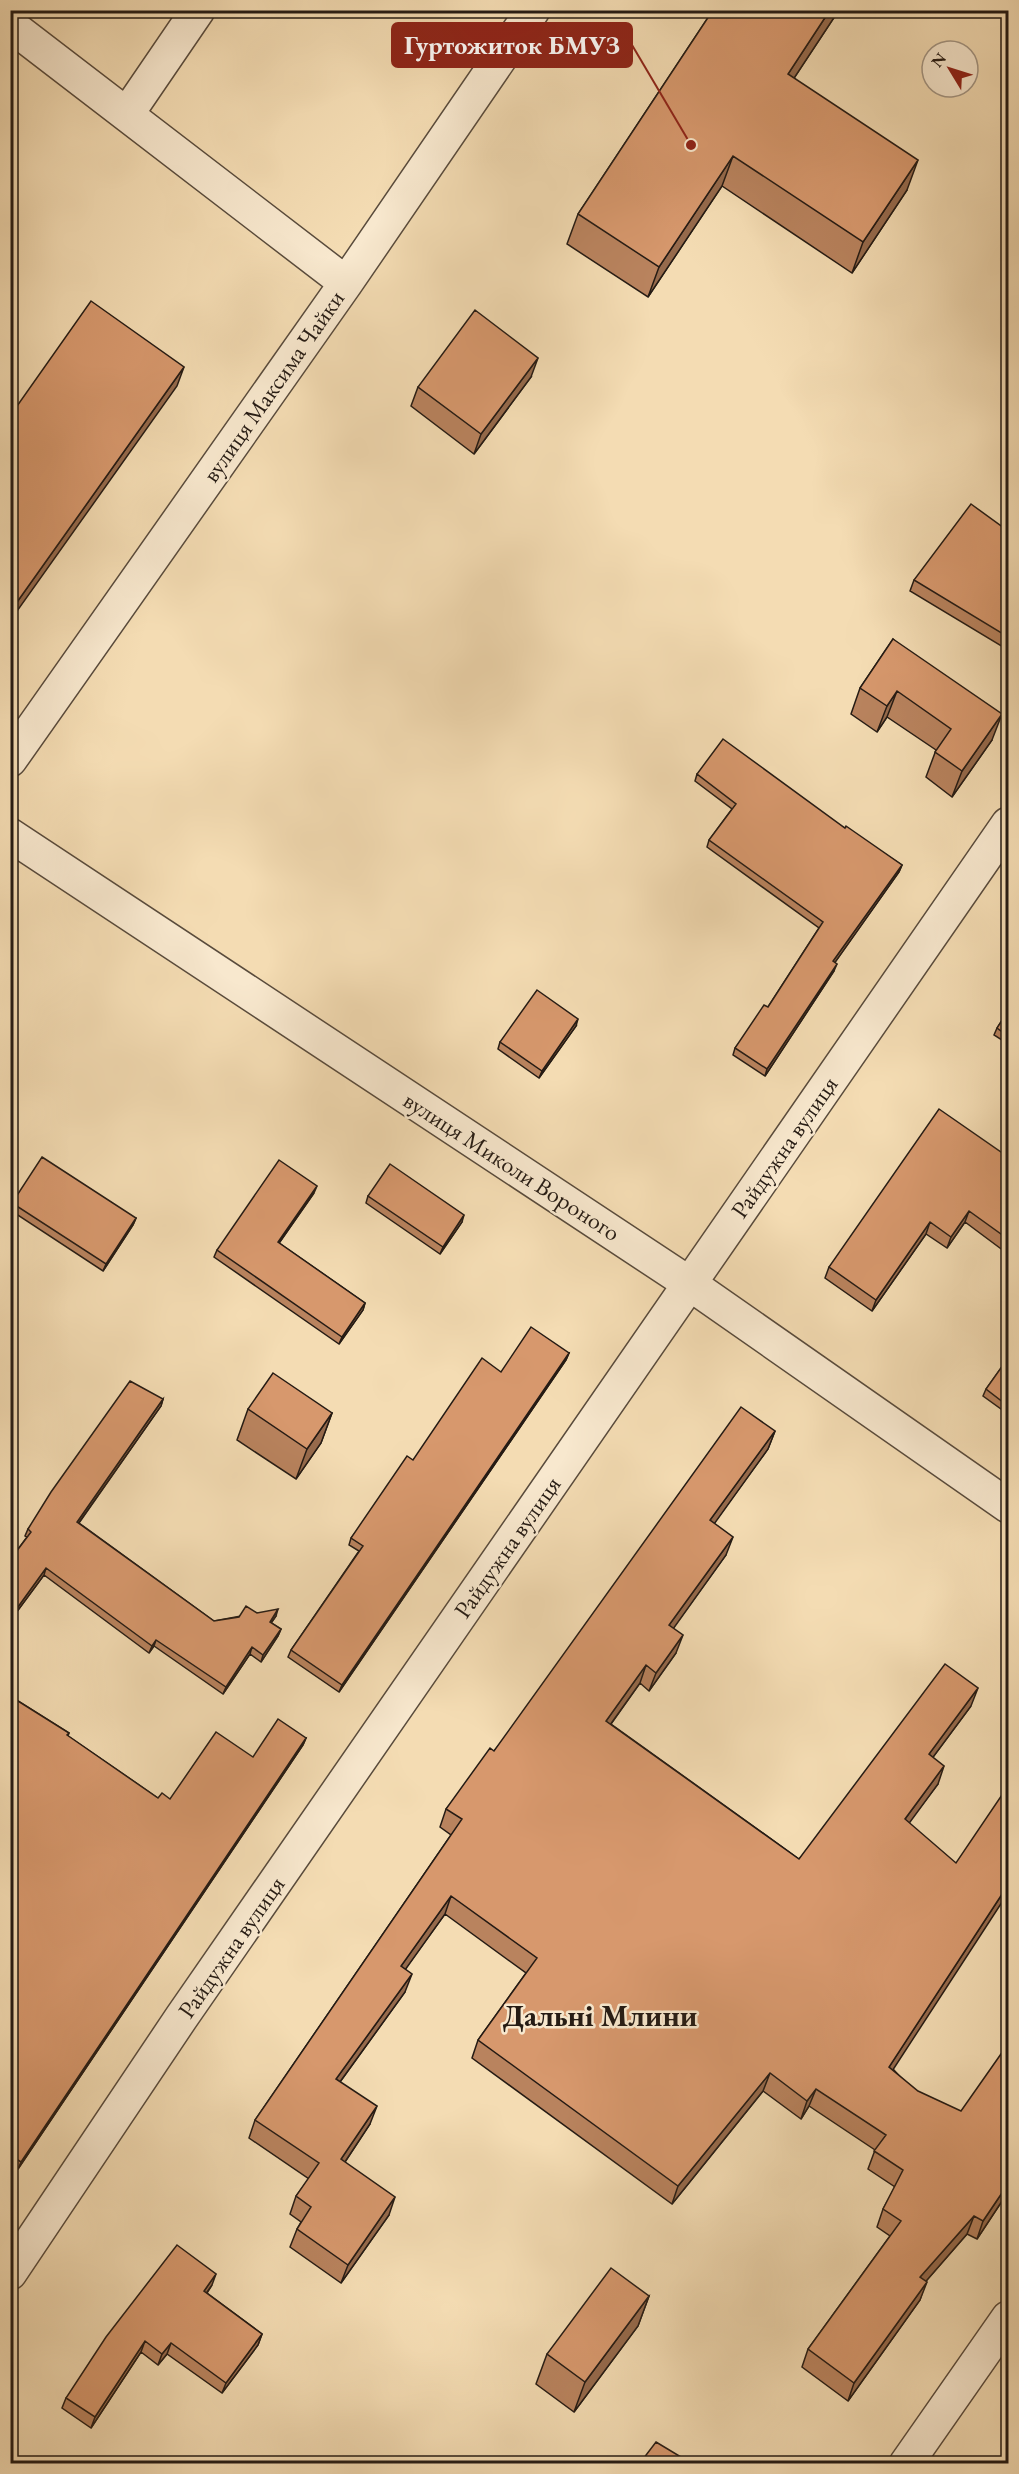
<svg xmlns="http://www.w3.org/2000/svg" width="1019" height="2474" font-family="'EB Garamond',serif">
	<rect width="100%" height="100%" fill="#f4dcb3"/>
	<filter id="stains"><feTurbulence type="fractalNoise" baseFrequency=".00333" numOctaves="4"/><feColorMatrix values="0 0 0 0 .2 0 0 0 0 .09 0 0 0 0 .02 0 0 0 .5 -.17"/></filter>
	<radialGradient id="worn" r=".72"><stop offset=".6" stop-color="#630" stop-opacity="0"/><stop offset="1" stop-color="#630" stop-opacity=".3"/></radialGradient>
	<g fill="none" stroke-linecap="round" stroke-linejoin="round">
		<!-- minor casing -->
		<g stroke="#594b3c" stroke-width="36">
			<path id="minor" d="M 10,25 L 346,283
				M 127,114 L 198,10
				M 10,760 L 346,283 L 533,10
				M 10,835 L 690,1284 L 1008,1506
				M 10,2273 L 181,2018 L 1008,824
				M 906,2464 L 1008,2318"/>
		</g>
		<!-- minor -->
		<use href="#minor" stroke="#f8e8ce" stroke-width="33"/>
	</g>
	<!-- wall -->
	<path fill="#b9835e" stroke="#251b14" stroke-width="1.5" d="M 713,10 L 839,10 L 794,78 L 907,190 L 852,273 L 722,186 L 648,297 L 567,244 L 578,214 Z
		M 531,377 L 474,454 L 411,406 L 418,387 Z
		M 1008,531 L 1008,650 L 910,591 L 914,580 Z
		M 893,639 L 992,740 L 952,797 L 926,777 L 936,750 L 887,717 L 877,732 L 851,714 L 860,688 Z
		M 697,774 L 845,828 L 902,865 L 899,872 L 835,962 L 834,971 L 765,1076 L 733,1055 L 735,1048 L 768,1007 L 819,928 L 707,847 L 709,840 L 732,809 L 695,781 Z
		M 1008,1011 L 1008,1044 L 994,1035 L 997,1028 Z
		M 576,1026 L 539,1078 L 498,1049 L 500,1042 Z
		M 1008,1157 L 1008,1254 L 965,1222 L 947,1248 L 926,1234 L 872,1311 L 825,1278 L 829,1267 Z
		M 314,1193 L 279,1243 L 365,1303 L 363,1310 L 339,1344 L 214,1257 L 217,1250 Z
		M 368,1196 L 462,1222 L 440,1254 L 366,1203 Z
		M 12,1203 L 136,1218 L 133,1225 L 103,1271 L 10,1210 Z
		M 569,1353 L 566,1360 L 339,1692 L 288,1657 L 291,1650 L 359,1551 L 349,1545 L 351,1538 L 413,1460 L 501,1372 Z
		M 1008,1358 L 1008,1414 L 983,1396 L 986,1389 Z
		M 163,1399 L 161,1406 L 79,1523 L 214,1621 L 257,1613 L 276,1616 L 271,1623 L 281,1629 L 278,1636 L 261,1662 L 250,1654 L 223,1694 L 154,1646 L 149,1653 L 44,1575 L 10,1621 L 10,1560 L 27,1537 L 25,1536 L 28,1529 Z
		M 248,1409 L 332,1413 L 321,1443 L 296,1479 L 237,1440 Z
		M 775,1431 L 768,1449 L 714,1523 L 726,1555 L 673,1628 L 676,1653 L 649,1691 L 640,1683 L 611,1724 L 799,1859 L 971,1706 L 933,1757 L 938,1784 L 909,1822 L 893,2069 L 1008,2192 L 977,2239 L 967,2234 L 926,2281 L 920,2300 L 848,2401 L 802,2367 L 808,2349 L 890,2236 L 877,2227 L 883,2209 L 895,2187 L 868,2169 L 875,2150 L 809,2106 L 801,2119 L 763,2091 L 672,2204 L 472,2058 L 478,2040 L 526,1973 L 445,1914 L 405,1969 L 405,1992 L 340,2082 L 370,2124 L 345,2162 L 389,2215 L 341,2283 L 290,2247 L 297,2229 L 301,2222 L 290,2214 L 296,2196 L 309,2179 L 249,2138 L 255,2120 L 451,1835 L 440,1827 L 446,1809 L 494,1751 Z
		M 10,1696 L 69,1733 L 68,1736 L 158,1798 L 170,1799 L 253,1757 L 306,1738 L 303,1745 L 18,2169 L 10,2164 Z
		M 212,2285 L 207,2293 L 262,2334 L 258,2345 L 222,2393 L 167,2354 L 158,2365 L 141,2352 L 91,2428 L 62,2408 L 66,2398 Z
		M 649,2296 L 638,2326 L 574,2412 L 536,2384 L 547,2354 Z"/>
	<!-- shaded-wall -->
	<path fill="#966a4c" stroke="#251b14" stroke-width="1.5" d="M 830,10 L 839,10 L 777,104 L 788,74 Z
		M 733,156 L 722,186 L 648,297 L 659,267 Z
		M 918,160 L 907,190 L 852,273 L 863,242 Z
		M 538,358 L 531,377 L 474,454 L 481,434 Z
		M 184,367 L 177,386 L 10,621 L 10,612 Z
		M 897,691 L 887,717 L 877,732 L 887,706 Z
		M 1002,714 L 992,740 L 952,797 L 962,771 Z
		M 902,865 L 899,872 L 831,968 L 833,961 Z
		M 837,964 L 834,971 L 765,1076 L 767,1069 Z
		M 578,1019 L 576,1026 L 539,1078 L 542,1071 Z
		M 317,1186 L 314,1193 L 275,1249 L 278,1242 Z
		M 969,1211 L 965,1222 L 947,1248 L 951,1237 Z
		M 464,1215 L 462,1222 L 440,1254 L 443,1247 Z
		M 136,1218 L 133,1225 L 103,1271 L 106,1264 Z
		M 930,1222 L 926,1234 L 872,1311 L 876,1300 Z
		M 365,1303 L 363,1310 L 339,1344 L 342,1337 Z
		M 569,1353 L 566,1360 L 339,1692 L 342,1685 Z
		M 163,1399 L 161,1406 L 75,1528 L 77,1522 Z
		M 332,1413 L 321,1443 L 296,1479 L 307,1449 Z
		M 775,1431 L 768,1449 L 704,1538 L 710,1520 Z
		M 733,1537 L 726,1555 L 663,1643 L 669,1625 Z
		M 46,1568 L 44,1575 L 10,1621 L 10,1618 Z
		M 278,1609 L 276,1616 L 267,1629 L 270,1622 Z
		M 281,1629 L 278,1636 L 261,1662 L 263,1655 Z
		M 683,1635 L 676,1653 L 649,1691 L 656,1673 Z
		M 156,1640 L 154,1646 L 149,1653 L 152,1646 Z
		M 252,1647 L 250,1654 L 223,1694 L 226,1687 Z
		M 646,1665 L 640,1683 L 600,1739 L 606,1721 Z
		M 978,1688 L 971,1706 L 922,1772 L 929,1754 Z
		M 306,1738 L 303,1745 L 18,2169 L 21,2162 Z
		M 944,1766 L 938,1784 L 899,1837 L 905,1819 Z
		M 1008,1885 L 1008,1893 L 883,2085 L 889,2067 Z
		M 451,1896 L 445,1914 L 395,1984 L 401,1966 Z
		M 412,1974 L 405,1992 L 329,2097 L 336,2079 Z
		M 770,2073 L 763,2091 L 672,2204 L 678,2186 Z
		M 816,2089 L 809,2106 L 801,2119 L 807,2101 Z
		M 377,2106 L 370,2124 L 335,2177 L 341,2159 Z
		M 1008,2184 L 1008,2192 L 977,2239 L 983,2221 Z
		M 395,2197 L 389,2215 L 341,2283 L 348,2265 Z
		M 974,2216 L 967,2234 L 914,2295 L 920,2277 Z
		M 216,2274 L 212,2285 L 200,2302 L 204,2291 Z
		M 927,2282 L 920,2300 L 848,2401 L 854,2383 Z
		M 649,2296 L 638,2326 L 574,2412 L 585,2382 Z
		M 262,2334 L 258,2345 L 222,2393 L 226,2383 Z
		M 145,2341 L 141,2352 L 91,2428 L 95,2417 Z
		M 171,2343 L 167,2354 L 158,2365 L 162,2354 Z"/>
	<!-- building -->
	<path fill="#d7986d" stroke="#251b14" stroke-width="1.5" d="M 713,10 L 830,10 L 788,74 L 918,160 L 863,242 L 733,156 L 659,267 L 578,214 Z
		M 91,301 L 184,367 L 10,612 L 10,416 Z
		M 475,310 L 538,358 L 481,434 L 418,387 Z
		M 971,504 L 1008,531 L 1008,637 L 914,580 Z
		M 893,639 L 1002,714 L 962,771 L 935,752 L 951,729 L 897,691 L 887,706 L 860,688 Z
		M 723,739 L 845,828 L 846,826 L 902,865 L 833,961 L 837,964 L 767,1069 L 735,1048 L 764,1005 L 768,1007 L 823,922 L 709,840 L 736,804 L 697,774 Z
		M 537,990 L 578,1019 L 542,1071 L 500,1042 Z
		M 1008,1011 L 1008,1036 L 997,1028 Z
		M 939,1109 L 1008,1157 L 1008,1239 L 969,1211 L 951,1237 L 930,1222 L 876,1300 L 829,1267 Z
		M 42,1157 L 136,1218 L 106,1264 L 12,1203 Z
		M 279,1160 L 317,1186 L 278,1242 L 365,1303 L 342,1337 L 217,1250 Z
		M 390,1164 L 464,1215 L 443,1247 L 368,1196 Z
		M 531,1327 L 569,1353 L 342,1685 L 291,1650 L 363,1546 L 351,1538 L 407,1456 L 413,1460 L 482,1358 L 501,1372 Z
		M 1008,1358 L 1008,1406 L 986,1389 Z
		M 273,1373 L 332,1413 L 307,1449 L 248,1409 Z
		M 130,1381 L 163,1399 L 77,1522 L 214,1621 L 239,1617 L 246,1606 L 257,1613 L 278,1609 L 270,1622 L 281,1629 L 263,1655 L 252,1647 L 226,1687 L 156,1640 L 152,1646 L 46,1568 L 10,1618 L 10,1560 L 31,1532 L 28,1529 L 51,1492 Z
		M 741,1407 L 775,1431 L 710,1520 L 733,1537 L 669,1625 L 683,1635 L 656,1673 L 646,1665 L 606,1721 L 799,1859 L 945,1664 L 978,1688 L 929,1754 L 944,1766 L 905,1819 L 956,1863 L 1008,1786 L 1008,1885 L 889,2067 L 918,2091 L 961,2111 L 1008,2044 L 1008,2184 L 983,2221 L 974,2216 L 920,2277 L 927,2282 L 854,2383 L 808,2349 L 901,2221 L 883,2209 L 903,2170 L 874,2151 L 886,2135 L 816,2089 L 807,2101 L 770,2073 L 678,2186 L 478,2040 L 537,1958 L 451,1896 L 401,1966 L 412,1974 L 336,2079 L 377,2106 L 341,2159 L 395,2197 L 348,2265 L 297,2229 L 311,2207 L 296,2196 L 319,2163 L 255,2120 L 462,1819 L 446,1809 L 490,1748 L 494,1751 Z
		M 10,1696 L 69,1733 L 67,1735 L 158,1798 L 162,1793 L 170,1799 L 216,1732 L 253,1757 L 278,1719 L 306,1738 L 21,2162 L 10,2155 Z
		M 177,2245 L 216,2274 L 204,2291 L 262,2334 L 226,2383 L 171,2343 L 162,2354 L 145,2341 L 95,2417 L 66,2398 L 106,2337 Z
		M 611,2268 L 649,2296 L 585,2382 L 547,2354 Z
		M 656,2442 L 691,2463 L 640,2463 Z
		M 1008,2453 L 1008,2463 L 1000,2463 Z"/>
	<g text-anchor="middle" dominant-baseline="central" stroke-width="5" stroke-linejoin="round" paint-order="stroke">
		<!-- street labels -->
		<g font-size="24" fill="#251b14" stroke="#f8e8ce">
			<text transform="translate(273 386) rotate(-55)">вулиця Максима Чайки</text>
			<text transform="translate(784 1147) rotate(-55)">Райдужна вулиця</text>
			<text transform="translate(512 1166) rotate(33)">вулиця Миколи Вороного</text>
			<text transform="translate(507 1547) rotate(-55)">Райдужна вулиця</text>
			<text transform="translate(231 1947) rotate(-55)">Райдужна вулиця</text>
		</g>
		<!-- district labels -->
		<g font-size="30" font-weight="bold" fill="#251b14" stroke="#f8e8ce">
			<text x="600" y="2015">Дальні Млини</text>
		</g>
	</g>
	<!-- callouts -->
	<path fill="none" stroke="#8f2418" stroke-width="2" d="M691 145L632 45"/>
	<circle fill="#8f2418" stroke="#f8e8ce" stroke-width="2" cx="691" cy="145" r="6"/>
	<rect fill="#8f2418" stroke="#8f2418" stroke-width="2" x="392" y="23" width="240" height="44" rx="6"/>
	<g font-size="26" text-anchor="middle" font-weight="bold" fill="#fff">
		<text x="512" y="54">Гуртожиток БМУЗ</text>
	</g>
	<!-- margin -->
	<rect width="1019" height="2474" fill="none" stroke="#f4dcb3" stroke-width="36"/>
	<rect x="12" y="12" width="995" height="2450" fill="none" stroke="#251b14" stroke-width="3"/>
	<rect x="18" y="18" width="983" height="2438" fill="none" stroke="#251b14" stroke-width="1.5"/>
	<!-- north arrow -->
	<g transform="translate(950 69) rotate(308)"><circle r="28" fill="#f8e8ce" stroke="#a49684" stroke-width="1.5"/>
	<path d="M0-4.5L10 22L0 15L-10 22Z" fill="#8f2418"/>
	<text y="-9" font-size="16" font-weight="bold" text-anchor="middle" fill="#251b14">N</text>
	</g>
	<rect width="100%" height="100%" filter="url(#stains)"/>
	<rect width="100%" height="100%" fill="url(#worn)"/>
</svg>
